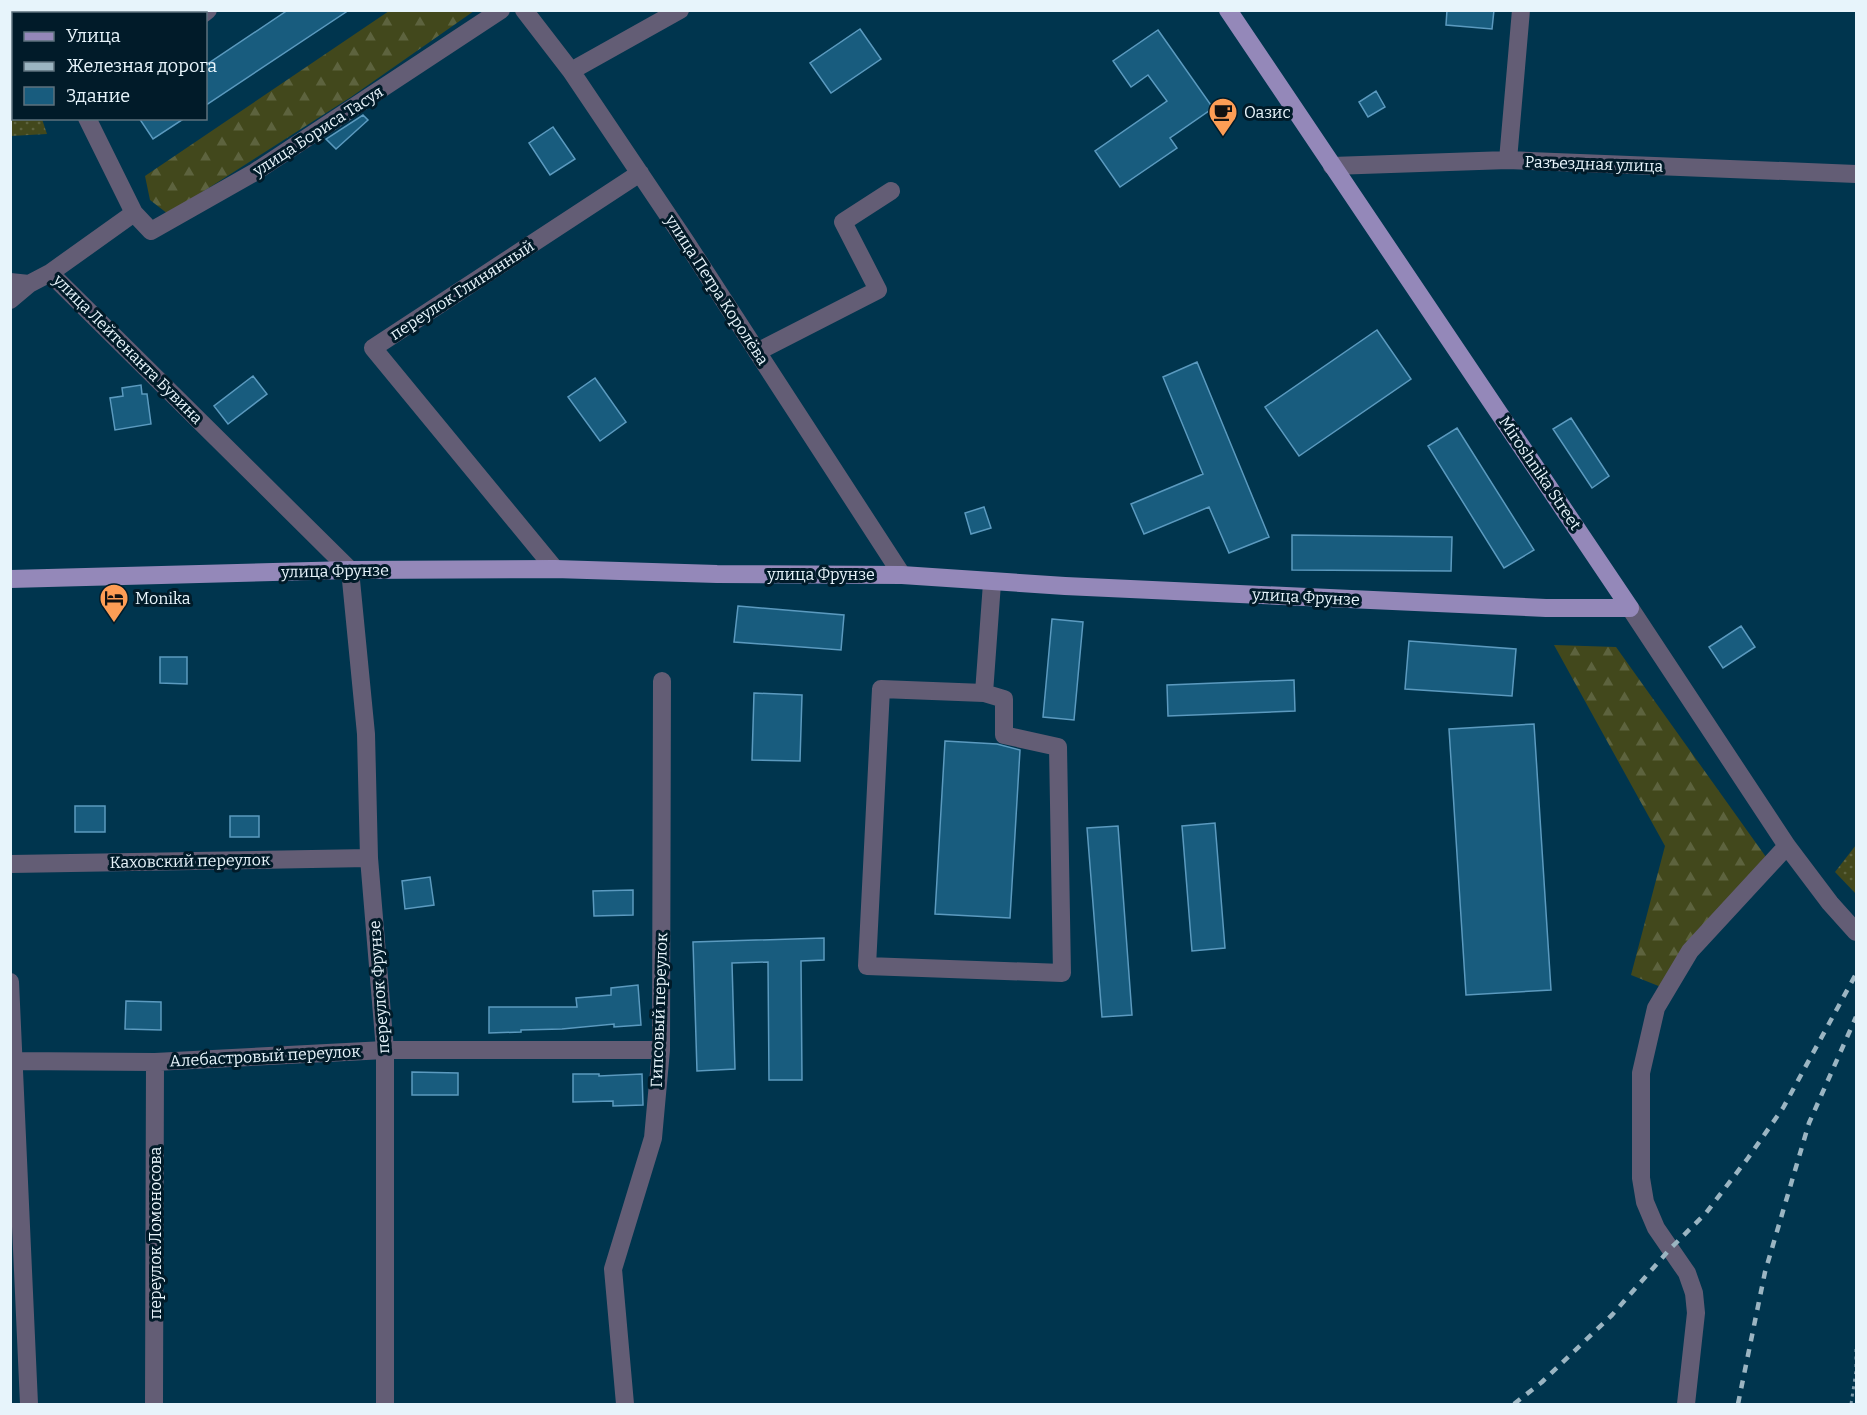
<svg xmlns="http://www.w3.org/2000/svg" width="1867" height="1415" font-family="Bitter,serif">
	<defs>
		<pattern id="green-dots" width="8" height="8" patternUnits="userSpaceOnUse" patternTransform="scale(1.5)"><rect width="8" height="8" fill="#42481c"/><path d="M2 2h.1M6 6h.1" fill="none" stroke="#5d633e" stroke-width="1.8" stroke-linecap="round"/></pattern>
		<pattern id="forest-firs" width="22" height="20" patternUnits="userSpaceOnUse" patternTransform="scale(1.5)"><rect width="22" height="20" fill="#42481c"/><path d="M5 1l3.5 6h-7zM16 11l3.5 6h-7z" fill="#5d633e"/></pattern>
	</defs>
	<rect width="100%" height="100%" fill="#00354e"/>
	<!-- green -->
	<path fill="url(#green-dots)" d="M 11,16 L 14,26 L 14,118 L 42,119 L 47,134 L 11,136 Z
		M 1856,845 L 1856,894 L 1835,872 Z"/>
	<!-- forest -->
	<path fill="url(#forest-firs)" d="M 104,10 L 186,10 L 186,11 L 182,14 L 99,13 Z
		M 389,11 L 474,11 L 351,97 L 168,214 L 150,200 L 145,176 Z
		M 1554,645 L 1616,647 L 1771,864 L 1666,989 L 1631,975 L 1665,846 Z"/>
	<!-- building -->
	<path fill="#185c7e" stroke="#5b9abf" stroke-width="1.5" d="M 288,10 L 349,10 L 206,105 L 206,65 Z
		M 1447,10 L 1494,10 L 1492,29 L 1446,25 Z
		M 860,29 L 881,59 L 831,93 L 810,63 Z
		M 1158,30 L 1213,108 L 1170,138 L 1177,148 L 1120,187 L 1095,151 L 1167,101 L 1148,75 L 1131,87 L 1113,61 Z
		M 1376,91 L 1385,107 L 1368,117 L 1359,102 Z
		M 363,115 L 368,120 L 336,149 L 326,139 Z
		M 139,118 L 185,118 L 153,139 Z
		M 553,127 L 575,159 L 550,175 L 529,143 Z
		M 1377,330 L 1411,379 L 1299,456 L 1265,407 Z
		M 1197,362 L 1269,537 L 1229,553 L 1209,507 L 1144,534 L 1131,504 L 1203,474 L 1163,377 Z
		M 253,376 L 267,394 L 228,424 L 214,406 Z
		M 595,378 L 626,422 L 600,441 L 568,397 Z
		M 141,385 L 142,394 L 147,394 L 151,424 L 115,430 L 110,398 L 123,396 L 122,388 Z
		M 1571,418 L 1609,476 L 1592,488 L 1553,429 Z
		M 1457,428 L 1534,550 L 1504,568 L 1428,446 Z
		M 984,507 L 991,528 L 971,534 L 965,513 Z
		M 1292,535 L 1452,537 L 1451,571 L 1292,570 Z
		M 738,606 L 844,615 L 841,650 L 734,642 Z
		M 1052,619 L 1083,622 L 1074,720 L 1043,717 Z
		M 1741,626 L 1755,647 L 1723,668 L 1709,647 Z
		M 1409,641 L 1516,649 L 1512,696 L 1405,689 Z
		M 160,657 L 187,657 L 187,684 L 160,683 Z
		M 1294,680 L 1295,711 L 1168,716 L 1167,685 Z
		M 754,693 L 802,695 L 800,761 L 752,760 Z
		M 1534,724 L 1551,990 L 1466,995 L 1449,729 Z
		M 945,741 L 997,744 L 1020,750 L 1010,918 L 935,914 Z
		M 75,806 L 105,806 L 105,832 L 75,832 Z
		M 230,816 L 259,816 L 259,837 L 230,837 Z
		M 1215,823 L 1225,948 L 1192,951 L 1182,826 Z
		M 1118,826 L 1132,1015 L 1102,1017 L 1087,828 Z
		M 430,877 L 434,905 L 405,909 L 402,881 Z
		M 633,890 L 633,915 L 594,916 L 593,891 Z
		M 824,938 L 824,960 L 801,961 L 802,1080 L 769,1080 L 768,962 L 732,963 L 735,1069 L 697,1071 L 693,942 Z
		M 638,985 L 641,1025 L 614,1027 L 614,1024 L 562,1029 L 521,1030 L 521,1032 L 489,1033 L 489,1007 L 577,1007 L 576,998 L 611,995 L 611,988 Z
		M 126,1001 L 161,1002 L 161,1030 L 125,1029 Z
		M 412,1072 L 458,1073 L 458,1095 L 412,1095 Z
		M 573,1074 L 599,1074 L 599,1076 L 642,1074 L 643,1105 L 613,1106 L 613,1101 L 573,1102 Z"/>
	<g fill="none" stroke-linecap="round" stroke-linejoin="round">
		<!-- path -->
		<path stroke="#7b9aaa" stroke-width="3" stroke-dasharray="3 4.5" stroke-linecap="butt" d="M 1851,1404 L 1856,1371 L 1856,1346"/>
		<!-- minor -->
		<path stroke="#635d75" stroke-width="18" d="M 45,10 L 46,14
			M 524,10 L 571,71 L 686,242 L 902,575
			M 203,14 L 208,10
			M 571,71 L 680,10
			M 87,118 L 134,213 L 50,273 L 350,570 L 366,734 L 369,858 L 385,1050 L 385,1404
			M 1508,160 L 1521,10
			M 1332,166 L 1508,160 L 1856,174
			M 134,213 L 151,231 L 255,172 L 501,10
			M 10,282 L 29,284 L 50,273
			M 10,300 L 29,284
			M 757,352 L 878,290 L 843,222 L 891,191
			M 555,569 L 373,348 L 640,173
			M 1630,608 L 1787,846 L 1830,903 L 1856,932
			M 984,693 L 1004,699 L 1004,735 L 1058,747 L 1062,973 L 867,966 L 881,689 L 984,693 L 992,583
			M 10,864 L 369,858
			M 10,982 L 29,1404
			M 13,1061 L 155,1062 L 385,1050 L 661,1050
			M 154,1404 L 155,1062
			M 625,1404 L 613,1269 L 653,1138 L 661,1050 L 662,681
			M 1686,1404 L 1696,1313 L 1694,1293 L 1687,1273 L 1656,1228 L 1645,1202 L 1641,1178 L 1641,1073 L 1656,1008 L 1690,951 L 1787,846"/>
		<!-- major -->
		<path stroke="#9488b9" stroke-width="18" d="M 1228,10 L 1630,608
			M 10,579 L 350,570 L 555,569 L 717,574 L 902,575 L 1065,586 L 1546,608 L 1630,608"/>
		<!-- rail -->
		<path stroke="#9bb5c2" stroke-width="4.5" stroke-dasharray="8 8" stroke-linecap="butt" d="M 1514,1404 L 1542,1382 L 1612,1315 L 1670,1249 L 1706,1213 L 1748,1158 L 1783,1108 L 1856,974
			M 1738,1404 L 1765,1272 L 1809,1123 L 1856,1017"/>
	</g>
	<!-- icons -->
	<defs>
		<g id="cafe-pin" transform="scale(1.5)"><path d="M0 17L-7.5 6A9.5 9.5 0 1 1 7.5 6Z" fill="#fd9d55" stroke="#011b29"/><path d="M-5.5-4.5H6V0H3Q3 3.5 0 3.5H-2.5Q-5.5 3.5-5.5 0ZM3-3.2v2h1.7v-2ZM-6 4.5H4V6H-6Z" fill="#111"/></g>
		<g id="hotel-pin" transform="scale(1.5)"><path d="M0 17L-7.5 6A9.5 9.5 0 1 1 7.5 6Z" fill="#fd9d55" stroke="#011b29"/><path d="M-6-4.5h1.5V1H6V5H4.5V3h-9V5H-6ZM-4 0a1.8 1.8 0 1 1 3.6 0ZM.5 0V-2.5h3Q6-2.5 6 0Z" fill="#111"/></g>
	</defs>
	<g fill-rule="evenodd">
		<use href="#cafe-pin" x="1223" y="112"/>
		<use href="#hotel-pin" x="114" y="598"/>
	</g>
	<g text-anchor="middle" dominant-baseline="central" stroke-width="6" stroke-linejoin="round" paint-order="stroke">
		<!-- poi labels -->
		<g font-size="16" fill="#e7f4fb" stroke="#011b29" text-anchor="start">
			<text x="1244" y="112">Оазис</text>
			<text x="135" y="598">Monika</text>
		</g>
		<!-- street labels -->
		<g font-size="16" fill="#e7f4fb" stroke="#011b29">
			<text transform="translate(318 131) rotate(-33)">улица Бориса Тасуя</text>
			<text transform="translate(1594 164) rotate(2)">Разъездная улица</text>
			<text transform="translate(462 290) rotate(-33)">переулок Глинянный</text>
			<text transform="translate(717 290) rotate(57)">улица Петра Королёва</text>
			<text transform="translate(128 349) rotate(45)">улица Лейтенанта Бувина</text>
			<text transform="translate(1540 473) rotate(56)">Miroshnika Street</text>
			<text transform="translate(335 571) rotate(-1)">улица Фрунзе</text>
			<text x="821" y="574">улица Фрунзе</text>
			<text transform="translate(1306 597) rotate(3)">улица Фрунзе</text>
			<text transform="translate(190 861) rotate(-1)">Каховский переулок</text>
			<text transform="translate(379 987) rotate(-94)">переулок Фрунзе</text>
			<text transform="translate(659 1010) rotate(-88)">Гипсовый переулок</text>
			<text transform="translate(265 1056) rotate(-3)">Алебастровый переулок</text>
			<text transform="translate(155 1233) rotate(-90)">переулок Ломоносова</text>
		</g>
	</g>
	<!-- border -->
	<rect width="1867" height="1415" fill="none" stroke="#e7f4fb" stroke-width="24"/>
	<!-- legend -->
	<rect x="12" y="12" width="195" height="108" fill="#011b29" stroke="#5d727d" stroke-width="1.5"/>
	<rect x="24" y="32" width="30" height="9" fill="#9488b9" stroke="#5d727d" stroke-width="1.5"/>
	<text x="66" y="42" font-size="18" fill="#e7f4fb">Улица</text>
	<rect x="24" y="62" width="30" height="9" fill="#9bb5c2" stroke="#5d727d" stroke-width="1.5"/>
	<text x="66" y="72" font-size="18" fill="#e7f4fb">Железная дорога</text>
	<rect x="24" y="87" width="30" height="18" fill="#185c7e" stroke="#5d727d" stroke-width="1.5"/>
	<text x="66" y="102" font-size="18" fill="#e7f4fb">Здание</text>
</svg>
